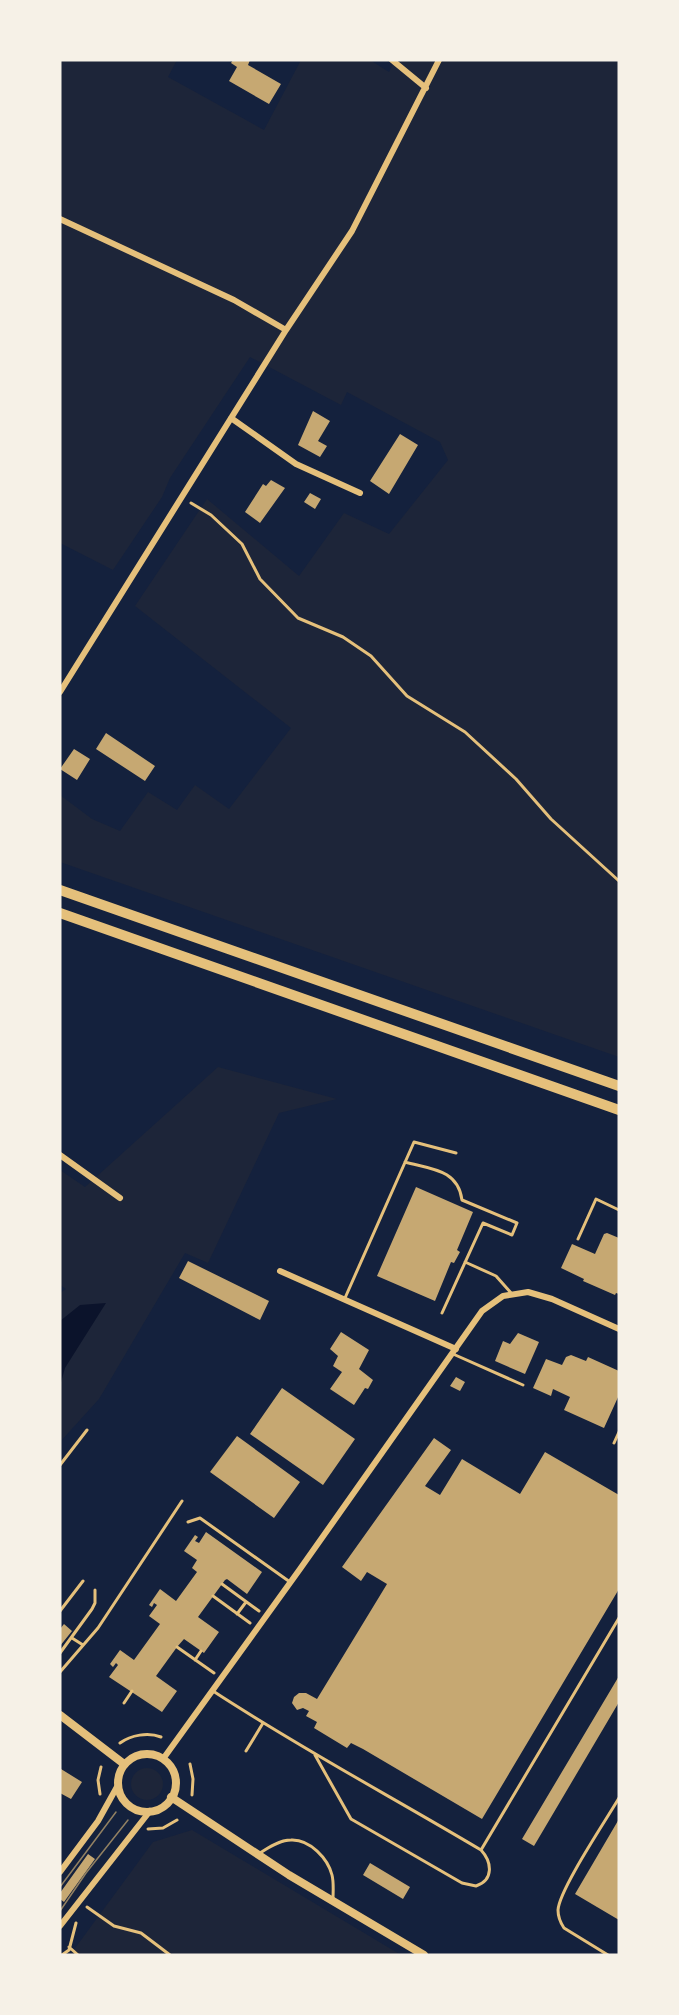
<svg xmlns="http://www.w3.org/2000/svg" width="679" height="2015" font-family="Lora,serif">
	<rect width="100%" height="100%" fill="#14213d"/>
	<!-- green -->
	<path fill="#1d2539" d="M 60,60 L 177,60 L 168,77 L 264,130 L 301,60 L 370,60 L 389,72 L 395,60 L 619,60 L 619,1057 L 60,862 L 60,795 L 92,819 L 120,831 L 148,792 L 177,810 L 195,785 L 229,809 L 291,728 L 135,606 L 207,499 L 299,576 L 344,513 L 389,534 L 448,460 L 440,442 L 347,392 L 341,405 L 250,357 L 170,478 L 162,497 L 113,570 L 60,543 Z
		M 218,1067 L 337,1099 L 279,1113 L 208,1263 L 185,1253 L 99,1399 L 60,1442 L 60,1293 L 66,1289 L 60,1285 L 60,1170 L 85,1187 Z
		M131 1784a16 16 0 1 1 32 0a16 16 0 1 1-32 0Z
		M 192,1830 L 401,1955 L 70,1955 L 153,1842 Z"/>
	<!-- water -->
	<path fill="#0b132b" d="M 106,1303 L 65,1368 L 60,1386 L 60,1321 L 80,1305 Z"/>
	<!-- building -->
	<path fill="#c6a872" d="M 233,60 L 250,60 L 248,65 L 281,84 L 269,104 L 229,81 L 237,67 L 231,63 Z
		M 313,411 L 330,421 L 318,441 L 327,446 L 320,457 L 298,445 Z
		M 400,434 L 418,445 L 389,494 L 370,481 Z
		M 271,480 L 285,488 L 260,523 L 245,512 L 263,484 L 266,486 Z
		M 310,493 L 321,499 L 315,509 L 304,502 Z
		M 106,733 L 155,766 L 145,781 L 96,749 Z
		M 74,749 L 90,759 L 77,780 L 60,769 Z
		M 416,1187 L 473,1212 L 457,1250 L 460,1252 L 454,1263 L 451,1262 L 435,1301 L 377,1276 Z
		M 607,1233 L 619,1238 L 619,1294 L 616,1293 L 615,1295 L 583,1281 L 584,1279 L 561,1268 L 572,1244 L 595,1254 L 604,1234 Z
		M 188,1261 L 269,1301 L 260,1320 L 179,1278 Z
		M 341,1332 L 369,1350 L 359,1369 L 373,1380 L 368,1389 L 365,1388 L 354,1405 L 330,1389 L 342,1372 L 333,1366 L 338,1356 L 330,1349 Z
		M 518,1333 L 539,1342 L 525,1374 L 495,1361 L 503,1341 L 510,1344 Z
		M 571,1355 L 586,1361 L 588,1357 L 619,1371 L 619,1395 L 604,1428 L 564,1410 L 570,1397 L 553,1389 L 551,1396 L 533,1388 L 546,1359 L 562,1365 L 566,1357 Z
		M 456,1377 L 465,1382 L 460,1391 L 450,1386 Z
		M 282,1388 L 355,1439 L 323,1485 L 250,1434 Z
		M 237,1436 L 300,1482 L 274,1518 L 210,1472 Z
		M 434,1438 L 451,1450 L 425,1486 L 440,1495 L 462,1459 L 520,1494 L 545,1452 L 619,1495 L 619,1589 L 482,1819 L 363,1749 L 351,1743 L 347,1748 L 314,1728 L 317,1722 L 306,1716 L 309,1711 L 303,1708 L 297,1710 L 292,1703 L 294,1697 L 299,1693 L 306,1693 L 317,1699 L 387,1584 L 367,1572 L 361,1581 L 342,1567 Z
		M 206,1532 L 262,1572 L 247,1594 L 227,1579 L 225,1580 L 198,1617 L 219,1632 L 204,1653 L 184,1639 L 177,1647 L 156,1676 L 177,1691 L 162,1712 L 109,1677 L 118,1665 L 116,1663 L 113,1667 L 110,1664 L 120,1650 L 134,1660 L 160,1624 L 149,1616 L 157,1605 L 154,1603 L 152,1607 L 149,1605 L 160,1589 L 176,1601 L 197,1572 L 192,1568 L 197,1560 L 184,1551 L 195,1535 L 198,1537 L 195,1541 L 199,1543 Z
		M 64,1624 L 72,1631 L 60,1646 L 60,1629 Z
		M 619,1676 L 619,1702 L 534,1846 L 522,1839 Z
		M 61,1769 L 82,1782 L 71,1799 L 60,1793 Z
		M 619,1819 L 619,1920 L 575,1894 Z
		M 88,1854 L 95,1859 L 64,1902 L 60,1899 L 60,1893 Z
		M 370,1863 L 410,1887 L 403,1899 L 363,1875 Z"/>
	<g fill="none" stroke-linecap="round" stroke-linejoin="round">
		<!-- path -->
		<path stroke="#e5c07b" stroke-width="3" d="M 191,503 L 211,515 L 242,544 L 260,579 L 298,618 L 343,637 L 371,656 L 407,696 L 465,732 L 516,779 L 551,819 L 619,881
			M 222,1584 L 259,1611
			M 213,1596 L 250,1623
			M 237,1614 L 246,1602
			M 177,1647 L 214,1673
			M 195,1660 L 201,1651
			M 124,1703 L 132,1691
			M 120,1743 C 131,1735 148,1732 161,1737
			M 190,1764 L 193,1779 L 192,1795
			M 100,1794 L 98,1780 L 101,1767
			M 148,1829 L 163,1828 L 177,1820
			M 87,1907 L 114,1926 L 141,1933 L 170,1955
			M 69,1947 L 78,1955
			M 62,1955 L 69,1950 L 76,1923"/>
		<!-- service -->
		<path stroke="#e5c07b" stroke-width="3" d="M 405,1162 C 430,1169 458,1169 462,1200 L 517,1223 L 512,1235 L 483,1223 L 442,1313
			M 578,1239 L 596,1199 L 619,1210
			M 465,1262 L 496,1276 L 512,1294
			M 345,1298 L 414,1142 L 456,1153
			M 453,1354 L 523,1385
			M 614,1443 L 619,1432
			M 60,1465 L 87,1430
			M 188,1522 L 200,1518 L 290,1582
			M 60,1611 L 83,1581
			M 72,1638 L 83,1645
			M 60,1653 L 92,1609 L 95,1603 L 95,1590
			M 60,1672 L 98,1628 L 182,1501
			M 213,1691 C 300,1748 392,1797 481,1850 C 492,1862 494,1880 476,1886 L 462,1883 L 351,1819 L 315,1755
			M 246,1751 L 263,1723
			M 481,1850 L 619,1618
			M 260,1853 C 269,1847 280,1840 291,1840 C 310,1839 328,1859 332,1875 C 334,1883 333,1892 333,1899
			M 608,1955 L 564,1928 C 560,1922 558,1917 558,1910 C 559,1890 606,1820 619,1798"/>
		<!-- minor -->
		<path stroke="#e5c07b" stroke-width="6" d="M 392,60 L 426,88
			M 60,219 L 234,300 L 286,330
			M 231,418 L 296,464 L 360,493
			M 60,692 L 286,330 L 352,231 L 439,60
			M 60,1155 L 120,1198
			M 280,1271 L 456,1349
			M 163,1759 L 300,1569 L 482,1311 L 503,1296 L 528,1292 L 552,1299 L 619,1329
			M 60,1872 L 98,1821 L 118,1785
			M 60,1926 L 150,1811"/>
		<!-- tertiary -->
		<path stroke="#e5c07b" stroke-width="8" d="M 60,1715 L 124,1764
			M118 1783a29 29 0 1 1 58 0a29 29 0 1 1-58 0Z
			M 171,1797 L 289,1875 L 424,1955"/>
		<!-- trunk -->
		<path stroke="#e5c07b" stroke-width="10" d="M 60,890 L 619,1086
			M 60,913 L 619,1110"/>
		<!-- tram -->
		<path stroke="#918062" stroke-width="1.5" d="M 60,1887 L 116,1812
			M 60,1911 L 86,1873 L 128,1820"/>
	</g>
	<!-- border -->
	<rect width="679" height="2015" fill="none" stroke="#f6f1e7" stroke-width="123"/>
</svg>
